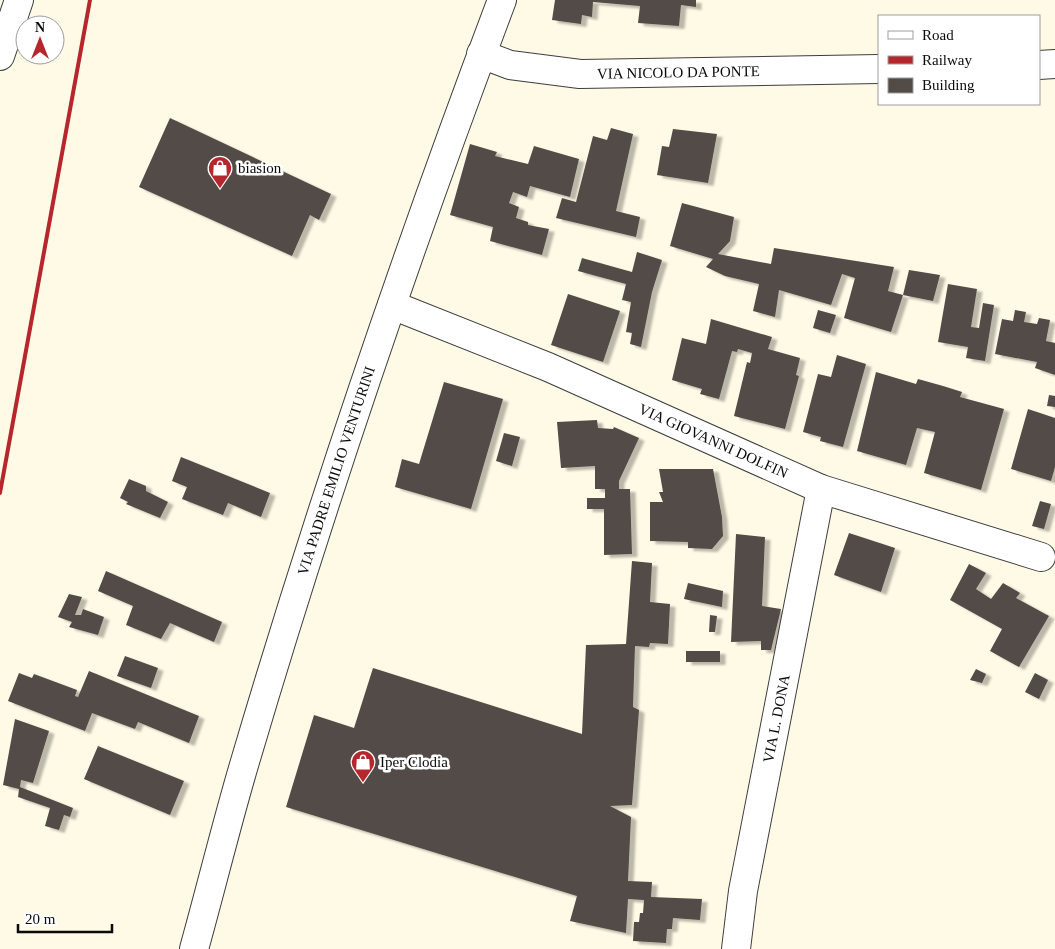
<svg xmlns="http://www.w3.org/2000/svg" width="1055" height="949" font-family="'Times New Roman',serif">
	<defs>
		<filter id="shadow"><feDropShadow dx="5.5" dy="3" stdDeviation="1" flood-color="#0004"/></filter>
	</defs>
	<rect width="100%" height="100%" fill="#fffae6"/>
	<!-- building -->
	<path fill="#524b46" filter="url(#shadow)" d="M 555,0 L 696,0 L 696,7 L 681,5 L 679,26 L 638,23 L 640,6 L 593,2 L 592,17 L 582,15 L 581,24 L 552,20 Z
		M 170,118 L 331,194 L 319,220 L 310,215 L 292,256 L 139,187 Z
		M 611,128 L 633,134 L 616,211 L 640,217 L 636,237 L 556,218 L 562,198 L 576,202 L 593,136 L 607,140 Z
		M 673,129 L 717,134 L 708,183 L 657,175 L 662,146 L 669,147 Z
		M 470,144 L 497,152 L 495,156 L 528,164 L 534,146 L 579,159 L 570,197 L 530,186 L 527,197 L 513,192 L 509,203 L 519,207 L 516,218 L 528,222 L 528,225 L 549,229 L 542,255 L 490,241 L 493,227 L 450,215 Z
		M 682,203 L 734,217 L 730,241 L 718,254 L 771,264 L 774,248 L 894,267 L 888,291 L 903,295 L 891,332 L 844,318 L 855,278 L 842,274 L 831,305 L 779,290 L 775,317 L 753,311 L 759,284 L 725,276 L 706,267 L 713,259 L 670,246 Z
		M 637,252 L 662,260 L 652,292 L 641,347 L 630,344 L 632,333 L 626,332 L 631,302 L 622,300 L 626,284 L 578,271 L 582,258 L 632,272 Z
		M 909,270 L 940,275 L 933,301 L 903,295 Z
		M 948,284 L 977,289 L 971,327 L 979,328 L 983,303 L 994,305 L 985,361 L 966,358 L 968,347 L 938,342 Z
		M 568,294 L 620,311 L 603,362 L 551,345 Z
		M 818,310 L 836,315 L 830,333 L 813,328 Z
		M 1015,310 L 1026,312 L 1024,322 L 1037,324 L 1039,318 L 1050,320 L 1046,341 L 1055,343 L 1055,375 L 1035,368 L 1037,362 L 995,354 L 1002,319 L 1013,321 Z
		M 711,319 L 772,337 L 768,349 L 800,358 L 796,375 L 799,376 L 785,429 L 734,416 L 747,362 L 750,363 L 752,353 L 738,349 L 737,352 L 732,351 L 719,399 L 700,394 L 702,389 L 672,380 L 682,338 L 706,344 Z
		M 837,355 L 866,364 L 843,447 L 820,441 L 821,437 L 803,432 L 818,374 L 831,377 Z
		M 876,372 L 916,384 L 918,379 L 943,386 L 962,392 L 960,397 L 1004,409 L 981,490 L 924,473 L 935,432 L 917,428 L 906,465 L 857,451 Z
		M 444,382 L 503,399 L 471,509 L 395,487 L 402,459 L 419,464 Z
		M 1049,395 L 1055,396 L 1055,407 L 1047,406 Z
		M 1028,409 L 1055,418 L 1055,467 L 1051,481 L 1011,469 Z
		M 597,420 L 598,428 L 613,429 L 614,427 L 639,438 L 619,481 L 619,489 L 630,489 L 632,554 L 604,555 L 604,509 L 587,509 L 587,498 L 605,498 L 605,489 L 595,489 L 595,466 L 561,468 L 557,422 Z
		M 504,433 L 520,437 L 512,466 L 496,461 Z
		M 181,457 L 270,493 L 261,517 L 228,503 L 223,515 L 182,499 L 187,487 L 172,481 Z
		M 659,469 L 713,469 L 722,517 L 723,536 L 712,549 L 688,548 L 688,542 L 650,541 L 650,502 L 663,502 L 659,492 L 663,492 Z
		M 129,479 L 146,486 L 146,491 L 168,502 L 160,518 L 126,504 L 128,502 L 120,498 Z
		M 1040,501 L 1051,504 L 1044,529 L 1032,526 Z
		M 849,533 L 895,548 L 881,592 L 834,575 Z
		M 736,534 L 765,537 L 762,606 L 781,609 L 771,650 L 761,650 L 761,641 L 731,642 Z
		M 632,561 L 652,563 L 650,602 L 670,604 L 668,644 L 650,643 L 649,647 L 635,646 L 633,707 L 639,710 L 632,805 L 610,806 L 631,817 L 628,881 L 652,882 L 651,897 L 702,899 L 700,920 L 673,918 L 672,929 L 667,929 L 666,943 L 633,941 L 634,922 L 639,922 L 640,913 L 643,913 L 644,900 L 628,899 L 626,933 L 570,921 L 577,896 L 286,807 L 314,715 L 354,728 L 373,668 L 582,734 L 586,645 L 626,644 Z
		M 969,564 L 986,573 L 976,589 L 991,599 L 1003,583 L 1020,593 L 1016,598 L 1049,616 L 1019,667 L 990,651 L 1002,629 L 950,600 Z
		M 106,571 L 222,622 L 214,642 L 170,623 L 161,639 L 126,625 L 133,606 L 98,591 Z
		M 688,583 L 723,591 L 722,607 L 684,599 Z
		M 69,594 L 82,597 L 75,615 L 81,615 L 83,609 L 104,617 L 98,635 L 69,627 L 72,622 L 58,617 Z
		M 710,615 L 717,616 L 715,632 L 709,632 Z
		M 686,651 L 720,651 L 720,662 L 686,662 Z
		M 125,656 L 158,668 L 151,688 L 117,676 Z
		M 976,669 L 986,674 L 982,683 L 970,680 Z
		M 89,671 L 199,716 L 189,743 L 138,722 L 135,729 L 92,713 L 85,731 L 8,701 L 19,673 L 32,678 L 34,674 L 77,690 L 75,696 L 78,697 Z
		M 1035,673 L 1048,680 L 1039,699 L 1025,692 Z
		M 15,719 L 49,731 L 33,783 L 21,780 L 20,787 L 73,808 L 70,817 L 64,815 L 59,830 L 45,826 L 50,808 L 18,797 L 19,789 L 3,785 Z
		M 98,746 L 184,781 L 170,815 L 84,779 Z"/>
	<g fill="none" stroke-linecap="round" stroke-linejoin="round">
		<!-- minor casing -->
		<g stroke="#3d3d3d" stroke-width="30">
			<g id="minor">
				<path id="s1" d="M 481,54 L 510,65 L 580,74 L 879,69"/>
				<path d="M 0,56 L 19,0"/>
				<path d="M 1039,65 L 1055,64"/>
				<path id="s2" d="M 392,305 L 548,367 L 821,489 L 1041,557"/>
				<path id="s3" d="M 194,949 C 211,888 226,826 244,765 C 320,507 407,252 502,0"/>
				<path id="s4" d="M 736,949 L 743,891 L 821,489"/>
			</g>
		</g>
		<!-- minor -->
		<use href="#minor" stroke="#fff" stroke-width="28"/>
		<!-- rail -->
		<path stroke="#b5262d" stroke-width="4" d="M 0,493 L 90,0"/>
	</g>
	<!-- icons -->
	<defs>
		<g id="shop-pin" transform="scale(1.25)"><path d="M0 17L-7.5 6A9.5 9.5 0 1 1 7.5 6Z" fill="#b5262d" stroke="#fff"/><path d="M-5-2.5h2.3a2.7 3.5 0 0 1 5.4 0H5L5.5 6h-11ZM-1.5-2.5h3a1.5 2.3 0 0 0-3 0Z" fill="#fff"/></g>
	</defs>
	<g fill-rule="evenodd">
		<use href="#shop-pin" x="220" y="168"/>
		<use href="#shop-pin" x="363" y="762"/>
	</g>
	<g text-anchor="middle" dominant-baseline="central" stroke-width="5" stroke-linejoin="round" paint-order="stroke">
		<!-- street labels -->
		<g font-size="15" fill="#0a0a0a" stroke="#fff">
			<text stroke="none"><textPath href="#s1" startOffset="200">VIA NICOLO DA PONTE</textPath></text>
			<text stroke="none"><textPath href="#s2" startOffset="349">VIA GIOVANNI DOLFIN</textPath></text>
			<text stroke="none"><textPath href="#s3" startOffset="499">VIA PADRE EMILIO VENTURINI</textPath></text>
			<text stroke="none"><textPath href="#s4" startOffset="234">VIA L. DONA</textPath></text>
		</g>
		<!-- poi labels -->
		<g font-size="15" fill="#0a0a0a" stroke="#fff" text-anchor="start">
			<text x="238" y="168">biasion</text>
			<text x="380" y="762">Iper Clodia</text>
		</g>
	</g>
	<!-- legend -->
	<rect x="878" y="15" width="162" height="90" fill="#ffffff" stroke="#9d9d9d"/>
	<rect x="888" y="31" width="25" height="8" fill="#ffffff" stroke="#9d9d9d"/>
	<text x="922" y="40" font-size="15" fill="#0a0a0a">Road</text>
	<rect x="888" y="56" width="25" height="8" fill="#b5262d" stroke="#9d9d9d"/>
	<text x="922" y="65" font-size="15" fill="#0a0a0a">Railway</text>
	<rect x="888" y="78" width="25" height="15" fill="#524b46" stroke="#9d9d9d"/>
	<text x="922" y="90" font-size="15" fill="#0a0a0a">Building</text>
	<!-- north arrow -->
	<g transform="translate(40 40)"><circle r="24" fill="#ffffff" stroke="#9d9d9d"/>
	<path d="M0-4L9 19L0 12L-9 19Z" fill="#b5262d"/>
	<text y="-8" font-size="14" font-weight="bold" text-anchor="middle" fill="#0a0a0a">N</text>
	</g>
	<!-- scale -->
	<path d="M18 924v8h94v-8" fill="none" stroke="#0a0a0a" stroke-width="2.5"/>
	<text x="25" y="924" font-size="15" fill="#0a0a0a" stroke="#ffffff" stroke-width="4" paint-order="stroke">20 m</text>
</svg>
